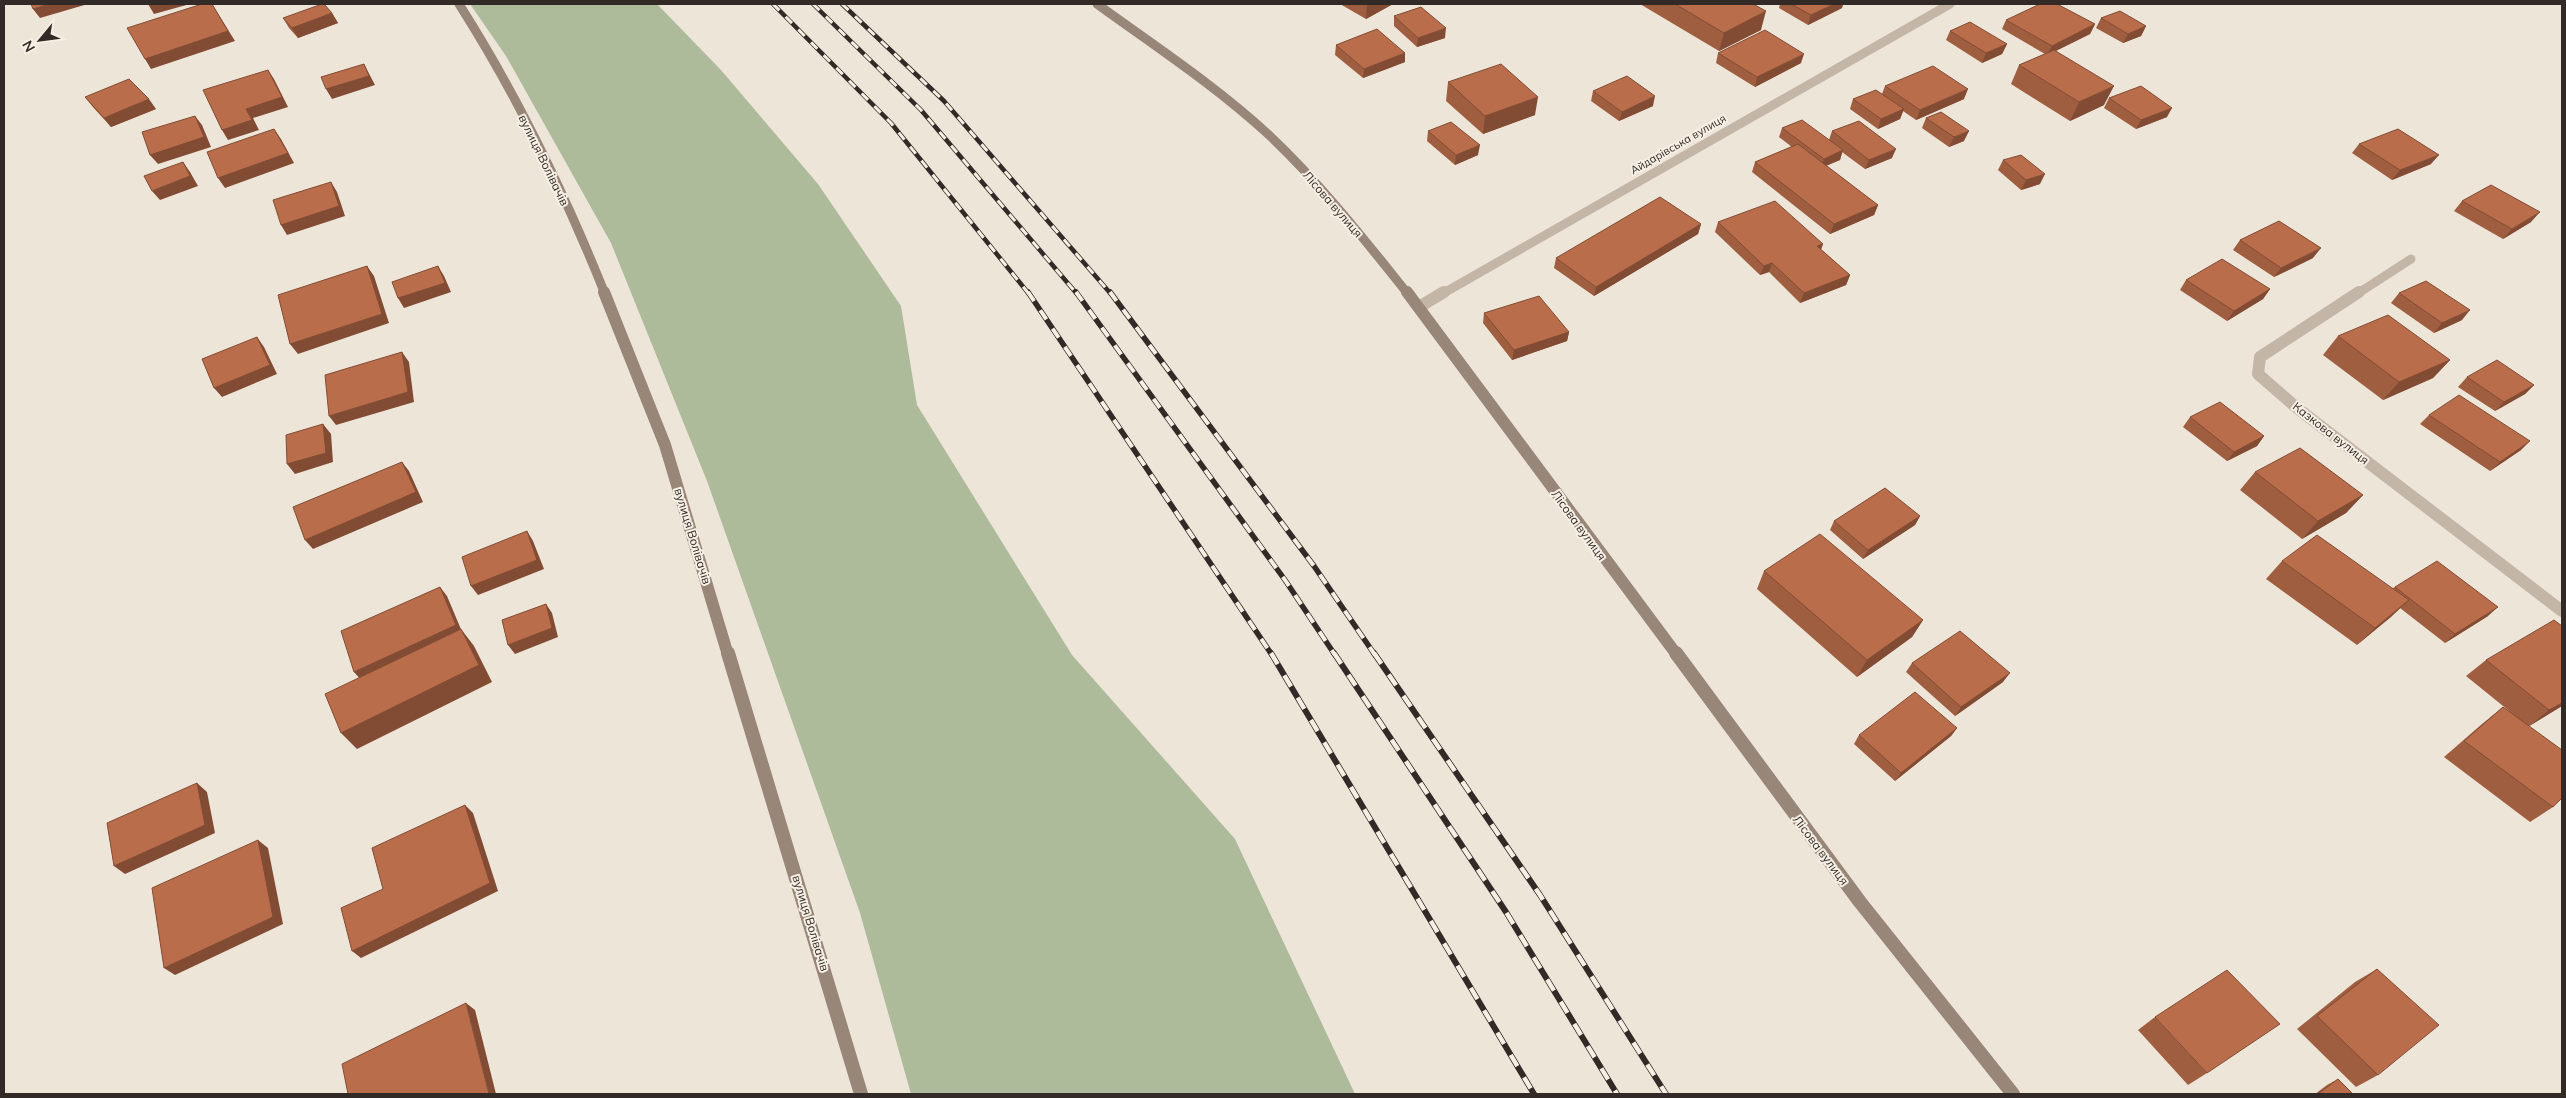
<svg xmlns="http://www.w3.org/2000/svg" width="2566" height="1098" font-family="Mulish,sans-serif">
	<rect width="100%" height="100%" fill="#eee5d9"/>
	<!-- green -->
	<path fill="#aebb9a" d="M 470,4 L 657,4 L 721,70 L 818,184 L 901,306 L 917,405 L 1072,655 L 1235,839 L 1355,1094 L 911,1094 L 860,913 L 707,481 L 611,243 L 506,56 Z"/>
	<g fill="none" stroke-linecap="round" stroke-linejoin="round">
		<!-- lane-far1 -->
		<path stroke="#c4b6a6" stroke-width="9" d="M 2357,294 L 2411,259"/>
		<!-- lane -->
		<path stroke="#c4b6a6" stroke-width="12" d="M 2359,292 L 2260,357 L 2258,374 L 2297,408 L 2562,611"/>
		<!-- street-far1 -->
		<path stroke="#c4b6a6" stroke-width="9" d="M 1442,294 L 1950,4"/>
		<!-- street -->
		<path stroke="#c4b6a6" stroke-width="12" d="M 1419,307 L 1444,292"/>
		<!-- secondary-far2 -->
		<path stroke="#988678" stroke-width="9" d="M 459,4 C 517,95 565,194 605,294
			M 1097,4 C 1155,46 1216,86 1269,135 C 1320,183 1364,239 1408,294"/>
		<!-- secondary-far1 -->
		<path stroke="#988678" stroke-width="12" d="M 604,292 L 665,445 L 728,655
			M 1407,292 L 1677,655"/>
		<!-- secondary -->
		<path stroke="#988678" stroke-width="14" d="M 728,653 L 861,1094
			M 1676,653 L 1860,902 L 2013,1094"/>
		<!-- rail-far2 casing -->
		<g stroke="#312a26" stroke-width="4.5">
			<path id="rail-far2" d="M 773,4 L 891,123 L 1029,294
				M 813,4 L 921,110 L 1077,294
				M 842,4 L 944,101 L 1111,294"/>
		</g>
		<!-- rail-far1 casing -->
		<g stroke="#312a26" stroke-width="5.5">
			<path id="rail-far1" d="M 1028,292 L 1272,655
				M 1076,292 L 1285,580 L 1335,655
				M 1110,292 L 1314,566 L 1375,655"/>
		</g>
		<!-- rail casing -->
		<g stroke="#312a26" stroke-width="6">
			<path id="rail" d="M 1271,653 L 1534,1094
				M 1334,653 L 1506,912 L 1617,1094
				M 1374,653 L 1540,895 L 1666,1094"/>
		</g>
		<!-- rail-far2 -->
		<use href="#rail-far2" stroke="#f6efe4" stroke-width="3" stroke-dasharray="9" stroke-linecap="butt"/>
		<!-- rail-far1 -->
		<use href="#rail-far1" stroke="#f6efe4" stroke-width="4" stroke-dasharray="11" stroke-linecap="butt"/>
		<!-- rail -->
		<use href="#rail" stroke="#f6efe4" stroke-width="4.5" stroke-dasharray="13" stroke-linecap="butt"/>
	</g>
	<!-- wall -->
	<path fill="#9f5e40" d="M 1340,4 L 1393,4 L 1366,19 Z
		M 1640,4 L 1753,4 L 1761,30 L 1719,51 Z
		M 1780,4 L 1843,4 L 1842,8 L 1808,25 L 1779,8 Z
		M 332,13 L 338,23 L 298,38 L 289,28 L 283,18 Z
		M 1394,16 L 1445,38 L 1417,47 L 1394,26 Z
		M 2101,18 L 2146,26 L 2141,36 L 2123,43 L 2096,28 Z
		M 2006,20 L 2095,24 L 2090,34 L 2056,51 L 2104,105 L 2070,121 L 2011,84 L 2019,65 L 2045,54 L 2002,29 Z
		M 1950,31 L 2007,44 L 2002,54 L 1982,63 L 1946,40 Z
		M 1336,45 L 1405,62 L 1363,78 L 1335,55 Z
		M 1718,53 L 1801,63 L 1755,87 L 1716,63 Z
		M 1448,82 L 1535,115 L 1483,134 L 1446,101 Z
		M 1885,86 L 1964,99 L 1916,120 L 1903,111 L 1900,119 L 1878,129 L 1850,109 L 1853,99 L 1882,94 Z
		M 1593,91 L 1653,106 L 1619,121 L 1591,101 Z
		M 85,97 L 156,109 L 111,127 L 92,106 Z
		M 2109,98 L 2167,117 L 2136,129 L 2104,108 Z
		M 1926,118 L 1964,141 L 1949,147 L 1922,128 Z
		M 1782,128 L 1829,140 L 1832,131 L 1892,158 L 1865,169 L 1842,152 L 1840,160 L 1826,166 L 1878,205 L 1874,215 L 1830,234 L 1752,172 L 1755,162 L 1792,147 L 1779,137 Z
		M 1428,131 L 1478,155 L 1455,165 L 1427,141 Z
		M 2359,144 L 2431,164 L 2392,180 L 2352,153 Z
		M 2003,160 L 2040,184 L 2021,190 L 1998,170 Z
		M 2462,201 L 2531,222 L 2503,239 L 2454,211 Z
		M 1718,222 L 1823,244 L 1821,250 L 1850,275 L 1846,285 L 1800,303 L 1769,272 L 1760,275 L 1715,232 Z
		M 1701,224 L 1698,234 L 1594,296 L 1554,268 L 1556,258 Z
		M 2240,240 L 2313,258 L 2274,277 L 2233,250 Z
		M 2186,280 L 2270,289 L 2263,299 L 2227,321 L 2180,290 Z
		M 2399,293 L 2462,320 L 2434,333 L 2391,303 Z
		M 1484,313 L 1569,332 L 1567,341 L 1512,360 L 1483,323 Z
		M 2338,336 L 2450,360 L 2433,378 L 2383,400 L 2323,355 Z
		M 2467,377 L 2534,385 L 2525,394 L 2495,411 L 2458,387 Z
		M 2429,415 L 2521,450 L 2490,471 L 2420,424 Z
		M 2190,417 L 2264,436 L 2257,446 L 2227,461 L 2183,427 Z
		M 2255,472 L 2363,495 L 2346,513 L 2302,539 L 2240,490 Z
		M 1920,516 L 1915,525 L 1863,559 L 1830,530 L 1834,521 Z
		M 2282,561 L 2393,588 L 2395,587 L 2488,616 L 2445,643 L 2400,608 L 2357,645 L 2266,579 Z
		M 1764,571 L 1923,620 L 1912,637 L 1857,677 L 1757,589 Z
		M 2562,626 L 2562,706 L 2529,726 L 2553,807 L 2530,822 L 2444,757 L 2482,724 L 2503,707 L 2513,714 L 2466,676 L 2486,660 Z
		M 1912,663 L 2003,682 L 1955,716 L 1906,672 Z
		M 1957,728 L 1951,736 L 1895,781 L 1854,744 L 1859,735 Z
		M 2377,969 L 2378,1075 L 2356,1087 L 2297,1029 L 2355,982 Z
		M 2155,1017 L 2207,1073 L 2188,1085 L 2138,1030 Z
		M 2338,1079 L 2353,1094 L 2315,1094 L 2327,1085 Z"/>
	<!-- shaded-wall -->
	<path fill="#824c34" d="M 49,4 L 88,4 L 40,18 L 33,9 Z
		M 148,4 L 190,4 L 154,14 Z
		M 212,4 L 235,41 L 151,69 L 145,59 Z
		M 1367,4 L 1393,4 L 1366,19 Z
		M 1834,4 L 1843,4 L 1842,8 L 1808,25 L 1811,15 Z
		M 1766,11 L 1761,30 L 1719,51 L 1724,33 Z
		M 332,13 L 338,23 L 298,38 L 292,28 Z
		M 2095,24 L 2090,34 L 2047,55 L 2052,46 Z
		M 2146,26 L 2141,36 L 2123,43 L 2128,34 Z
		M 1446,28 L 1445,38 L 1417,47 L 1418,38 Z
		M 2007,44 L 2002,54 L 1982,63 L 1986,53 Z
		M 1405,53 L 1405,62 L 1363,78 L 1364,69 Z
		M 1804,54 L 1801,63 L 1755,87 L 1757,77 Z
		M 364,64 L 375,85 L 332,99 L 326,89 Z
		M 268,70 L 274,79 L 288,107 L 253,118 L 259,130 L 228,140 L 222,130 L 246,109 Z
		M 2114,86 L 2104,105 L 2070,121 L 2079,102 Z
		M 1968,89 L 1964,99 L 1916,120 L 1920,110 Z
		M 1655,96 L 1653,106 L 1619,121 L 1622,112 Z
		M 1538,97 L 1535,115 L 1483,134 L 1485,116 Z
		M 149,99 L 156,109 L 111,127 L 104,118 Z
		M 2172,108 L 2167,117 L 2136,129 L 2141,120 Z
		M 1904,109 L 1900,119 L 1878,129 L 1881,119 Z
		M 195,116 L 202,125 L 211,147 L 158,164 L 150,155 Z
		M 274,129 L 281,139 L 294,163 L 225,188 L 218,178 Z
		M 1969,131 L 1964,141 L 1949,147 L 1954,137 Z
		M 1480,145 L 1478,155 L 1455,165 L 1456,155 Z
		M 1896,149 L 1892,158 L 1865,169 L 1869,160 Z
		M 1843,150 L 1840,160 L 1820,168 L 1824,159 Z
		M 2439,155 L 2431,164 L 2392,180 L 2400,170 Z
		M 183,162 L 190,172 L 198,186 L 160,200 L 152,191 Z
		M 2045,174 L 2040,184 L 2021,190 L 2026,180 Z
		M 331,182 L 337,192 L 345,216 L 287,235 L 281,225 Z
		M 1878,205 L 1874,215 L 1830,234 L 1834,224 Z
		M 2540,212 L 2531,222 L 2503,239 L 2512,229 Z
		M 1701,224 L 1698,234 L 1594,296 L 1596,287 Z
		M 1823,244 L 1819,254 L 1817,246 Z
		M 2321,248 L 2313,258 L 2274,277 L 2281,268 Z
		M 1772,263 L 1769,272 L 1760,275 L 1764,266 Z
		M 367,266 L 374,276 L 389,323 L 298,354 L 290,344 Z
		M 438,266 L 444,276 L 451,292 L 404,308 L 398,298 Z
		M 1850,275 L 1846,285 L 1800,303 L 1804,293 Z
		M 2270,289 L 2263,299 L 2227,321 L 2234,311 Z
		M 2470,310 L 2462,320 L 2434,333 L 2442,323 Z
		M 1569,332 L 1567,341 L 1512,360 L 1514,350 Z
		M 257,337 L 264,347 L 277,374 L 222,397 L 214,388 Z
		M 402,352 L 409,362 L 414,402 L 336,425 L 329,416 Z
		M 2450,360 L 2433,378 L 2383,400 L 2399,382 Z
		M 2534,385 L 2525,394 L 2495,411 L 2504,402 Z
		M 323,424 L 331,434 L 333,462 L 295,474 L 287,464 Z
		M 2264,436 L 2257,446 L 2227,461 L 2234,452 Z
		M 2530,441 L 2521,450 L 2490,471 L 2500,462 Z
		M 402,462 L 409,471 L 423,502 L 313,549 L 305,540 Z
		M 2363,495 L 2346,513 L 2302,539 L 2318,521 Z
		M 1920,516 L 1915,525 L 1863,559 L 1868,550 Z
		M 527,531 L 533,541 L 544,569 L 478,595 L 471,586 Z
		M 440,587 L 447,596 L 463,634 L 362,681 L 354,672 Z
		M 2409,600 L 2391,617 L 2357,645 L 2375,628 Z
		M 546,604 L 552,613 L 558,637 L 515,654 L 508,645 Z
		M 2498,607 L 2488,616 L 2445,643 L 2455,634 Z
		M 1923,620 L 1912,637 L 1857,677 L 1867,660 Z
		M 461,629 L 474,646 L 492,682 L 357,749 L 341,733 Z
		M 2010,673 L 2003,682 L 1955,716 L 1961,707 Z
		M 2562,703 L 2562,706 L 2528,727 L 2549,710 Z
		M 1957,728 L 1951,736 L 1895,781 L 1901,773 Z
		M 197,783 L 207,792 L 215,833 L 125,874 L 114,866 Z
		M 465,805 L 473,813 L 498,891 L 361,958 L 352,951 Z
		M 258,840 L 268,848 L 283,924 L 175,975 L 164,968 Z
		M 466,1003 L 475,1010 L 496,1094 L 489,1094 Z"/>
	<!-- building -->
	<path fill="#b96d4b" stroke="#824c34" d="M 31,4 L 49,4 L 33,9 Z
		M 202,4 L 212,4 L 228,31 L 145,59 L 127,28 Z
		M 322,4 L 324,4 L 332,13 L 292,28 L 283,18 Z
		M 1675,4 L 1753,4 L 1766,11 L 1724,33 Z
		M 1791,4 L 1834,4 L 1811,15 Z
		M 2040,4 L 2057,4 L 2095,24 L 2052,46 L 2006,20 Z
		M 1421,7 L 1446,28 L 1418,38 L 1394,16 Z
		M 2120,11 L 2146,26 L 2128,34 L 2101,18 Z
		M 1970,22 L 2007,44 L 1986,53 L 1950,31 Z
		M 1377,29 L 1405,53 L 1364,69 L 1336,45 Z
		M 1765,30 L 1804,54 L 1757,77 L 1718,53 Z
		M 2054,50 L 2114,86 L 2079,102 L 2019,65 Z
		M 364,64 L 369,76 L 326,89 L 321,77 Z
		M 1501,64 L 1538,97 L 1485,116 L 1448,82 Z
		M 1933,66 L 1968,89 L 1920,110 L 1885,86 Z
		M 268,70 L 282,97 L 246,109 L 252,120 L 222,130 L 203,90 Z
		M 1627,76 L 1655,96 L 1622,112 L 1593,91 Z
		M 129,79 L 149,99 L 104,118 L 85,97 Z
		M 2141,86 L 2172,108 L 2141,120 L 2109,98 Z
		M 1876,90 L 1904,109 L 1881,119 L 1853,99 Z
		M 1941,112 L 1969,131 L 1954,137 L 1926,118 Z
		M 195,116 L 204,137 L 150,155 L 142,132 Z
		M 1802,120 L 1843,150 L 1824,159 L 1782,128 Z
		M 1859,121 L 1896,149 L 1869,160 L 1832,131 Z
		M 1451,122 L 1480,145 L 1456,155 L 1428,131 Z
		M 274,129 L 288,153 L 218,178 L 207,152 Z
		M 2398,129 L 2439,155 L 2400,170 L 2359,144 Z
		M 1798,144 L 1878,205 L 1834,224 L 1755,162 Z
		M 2021,155 L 2045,174 L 2026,180 L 2003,160 Z
		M 183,162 L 190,176 L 152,191 L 144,176 Z
		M 331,182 L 339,206 L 281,225 L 273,200 Z
		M 2491,185 L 2540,212 L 2512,229 L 2462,201 Z
		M 1660,197 L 1701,224 L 1596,287 L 1556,258 Z
		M 1775,201 L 1823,244 L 1817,246 L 1850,275 L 1804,293 L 1772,263 L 1764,266 L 1718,222 Z
		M 2279,221 L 2321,248 L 2281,268 L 2240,240 Z
		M 2222,259 L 2270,289 L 2234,311 L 2186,280 Z
		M 367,266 L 382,314 L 290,344 L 278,295 Z
		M 438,266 L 445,283 L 398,298 L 392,282 Z
		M 2426,281 L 2470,310 L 2442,323 L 2399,293 Z
		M 1539,296 L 1569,332 L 1514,350 L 1484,313 Z
		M 2388,315 L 2450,360 L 2399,382 L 2338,336 Z
		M 257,337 L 270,365 L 214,388 L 202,359 Z
		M 402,352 L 408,392 L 329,416 L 325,375 Z
		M 2497,360 L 2534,385 L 2504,402 L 2467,377 Z
		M 2459,395 L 2530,441 L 2500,462 L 2429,415 Z
		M 2220,402 L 2264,436 L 2234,452 L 2190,417 Z
		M 323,424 L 326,453 L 287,464 L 286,435 Z
		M 2300,448 L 2363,495 L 2318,521 L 2255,472 Z
		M 402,462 L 416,492 L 305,540 L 293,507 Z
		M 1885,488 L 1920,516 L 1868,550 L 1834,521 Z
		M 527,531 L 537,560 L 471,586 L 462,557 Z
		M 1820,534 L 1923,620 L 1867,660 L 1764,571 Z
		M 2317,535 L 2409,600 L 2375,628 L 2282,561 Z
		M 2437,561 L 2498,607 L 2455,634 L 2395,587 Z
		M 440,587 L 456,625 L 354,672 L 341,631 Z
		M 546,604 L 552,628 L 508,645 L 502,620 Z
		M 2554,620 L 2562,626 L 2562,703 L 2549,710 L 2486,660 Z
		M 461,629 L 479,665 L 341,733 L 325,694 Z
		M 1960,631 L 2010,673 L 1961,707 L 1912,663 Z
		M 1915,692 L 1957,728 L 1901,773 L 1859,735 Z
		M 2503,707 L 2562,750 L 2562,798 L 2553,807 L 2464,741 Z
		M 197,783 L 205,825 L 114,866 L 107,823 Z
		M 465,805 L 490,883 L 352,951 L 341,908 L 383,889 L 372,848 Z
		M 258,840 L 273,917 L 164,968 L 152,888 Z
		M 2377,969 L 2439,1025 L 2378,1075 L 2317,1016 Z
		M 2227,970 L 2280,1024 L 2207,1073 L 2155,1017 Z
		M 466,1003 L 489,1094 L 348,1094 L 342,1064 Z
		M 2338,1079 L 2353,1094 L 2318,1094 Z"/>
	<g text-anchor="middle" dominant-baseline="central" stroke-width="4" stroke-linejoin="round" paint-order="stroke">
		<!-- far-street labels -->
		<g font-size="11" fill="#312a26" stroke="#f6efe4">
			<text transform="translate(1678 144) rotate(-30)">Айдарівська вулиця</text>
		</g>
		<!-- street labels -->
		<g font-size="12" fill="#312a26" stroke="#f6efe4">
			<text transform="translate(544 160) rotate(64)">вулиця Волівачів</text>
			<text transform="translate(1333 204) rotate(49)">Лісова вулиця</text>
			<text transform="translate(2331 433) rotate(38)">Казкова вулиця</text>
			<text transform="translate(1579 525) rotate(54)">Лісова вулиця</text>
			<text transform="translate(693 536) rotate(73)">вулиця Волівачів</text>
			<text transform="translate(1821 850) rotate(53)">Лісова вулиця</text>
			<text transform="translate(811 923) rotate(73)">вулиця Волівачів</text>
		</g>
	</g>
	<!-- border -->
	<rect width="2566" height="1098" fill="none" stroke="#312a26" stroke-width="10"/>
	<!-- north arrow -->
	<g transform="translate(40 40) rotate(241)" stroke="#f6efe4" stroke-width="4" paint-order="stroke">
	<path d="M0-4L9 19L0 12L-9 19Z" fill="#312a26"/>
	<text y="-8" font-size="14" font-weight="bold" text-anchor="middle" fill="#312a26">N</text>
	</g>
</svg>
